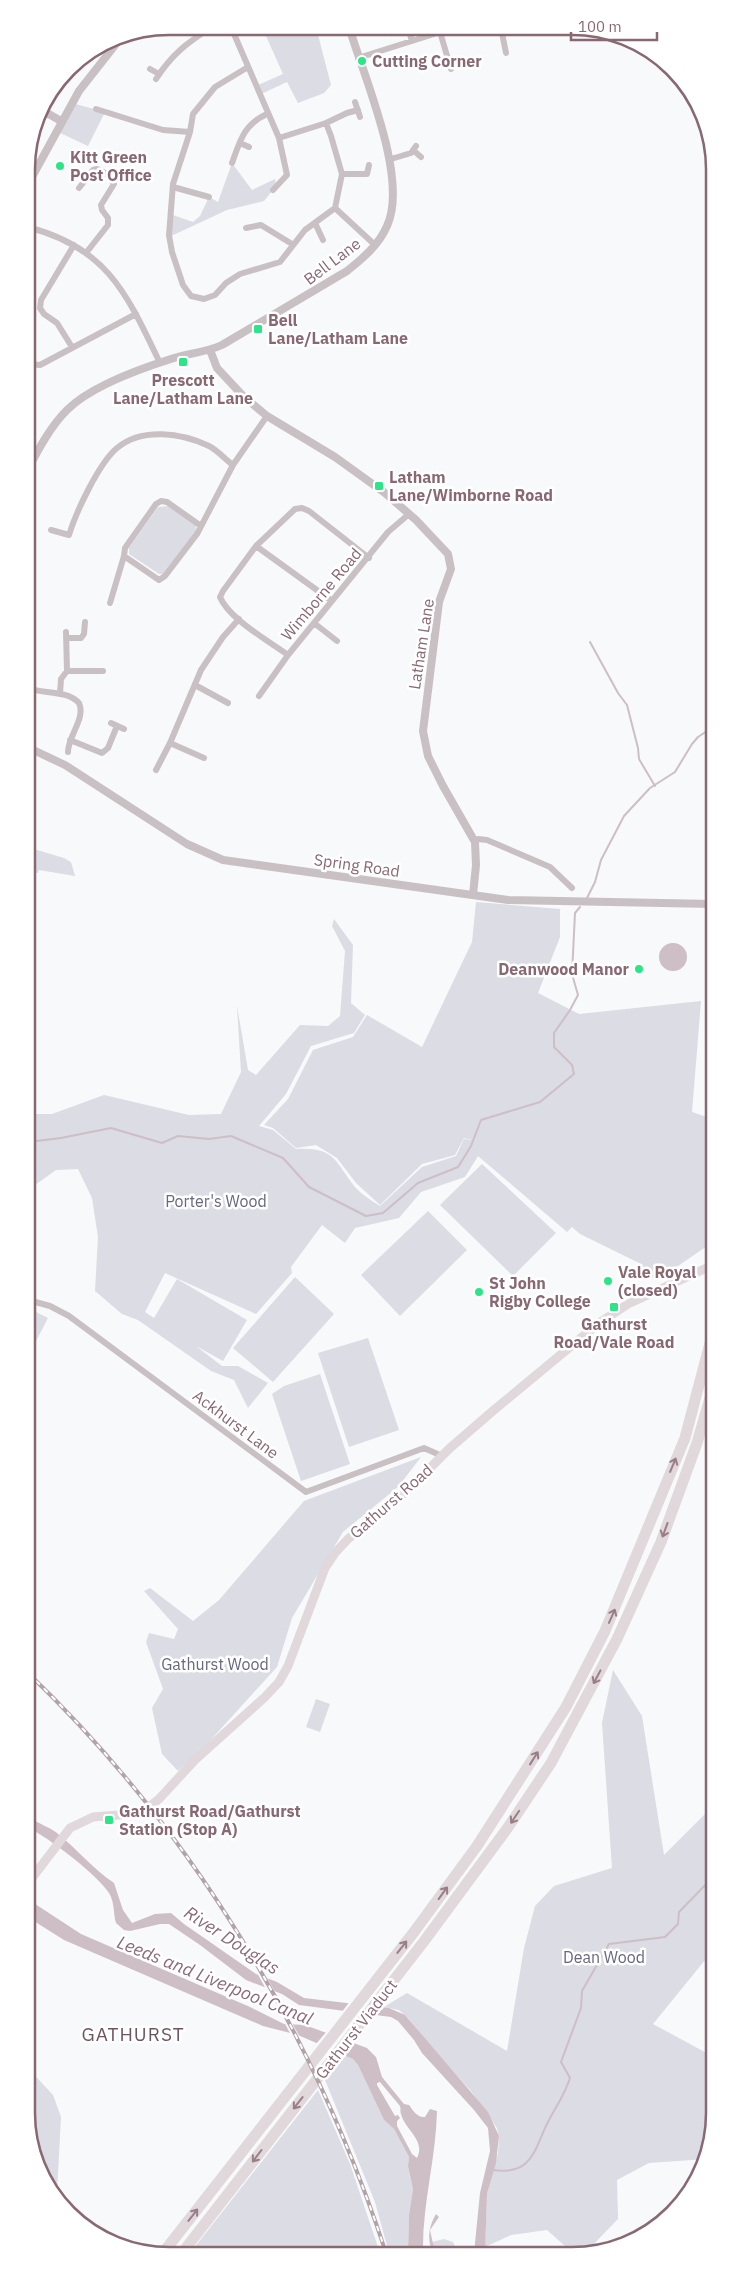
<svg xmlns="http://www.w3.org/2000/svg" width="741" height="2282" font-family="'IBM Plex Sans',sans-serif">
	<rect width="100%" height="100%" fill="#f7f9fa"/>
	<!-- green -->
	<path fill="#dbdce4" d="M 262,27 L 316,27 L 331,85 L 324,93 L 298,103 L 287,82 L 259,95 L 256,86 L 283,74 Z
		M 72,103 L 105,112 L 88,146 L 56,131 Z
		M 232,163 L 252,190 L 275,179 L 276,186 L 264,201 L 227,210 L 169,237 L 170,214 L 193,222 L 200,216 L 209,197 L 218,202 Z
		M 169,506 L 196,526 L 195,534 L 164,574 L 159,574 L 129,554 L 129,548 L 158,507 Z
		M 27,847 L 64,858 L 71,862 L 75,876 L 39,870 L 38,873 L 27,871 Z
		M 476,902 L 560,909 L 560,937 L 538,993 L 579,1014 L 701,1001 L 692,1112 L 713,1119 L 713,1242 L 656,1281 L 639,1263 L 580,1234 L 572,1227 L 567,1232 L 478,1156 L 465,1177 L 421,1192 L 399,1218 L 355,1228 L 345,1243 L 322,1225 L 291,1267 L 292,1273 L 256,1314 L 165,1273 L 145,1312 L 154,1318 L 177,1279 L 247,1320 L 223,1361 L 196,1346 L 222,1366 L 238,1366 L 268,1383 L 248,1408 L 234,1380 L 211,1371 L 138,1320 L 122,1314 L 95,1291 L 98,1237 L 92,1198 L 78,1169 L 56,1170 L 28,1190 L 28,1114 L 52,1114 L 104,1095 L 189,1115 L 221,1114 L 241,1072 L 237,1006 L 248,1070 L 256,1075 L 300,1025 L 328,1026 L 340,1016 L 345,951 L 332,926 L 334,919 L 353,945 L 351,1003 L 365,1015 L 354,1033 L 311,1046 L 286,1094 L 259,1126 L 273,1130 L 296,1149 C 336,1147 334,1161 355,1187 C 361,1194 372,1201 380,1206 L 422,1167 L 456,1156 L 464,1139 L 472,1140 L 464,1138 L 455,1155 L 422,1164 L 380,1205 L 356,1183 L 337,1158 L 316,1145 L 296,1148 L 273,1128 L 264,1125 L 288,1099 L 313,1050 L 353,1037 L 367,1015 L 422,1047 L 472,942 Z
		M 482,1164 L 556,1233 L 513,1276 L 440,1205 Z
		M 428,1211 L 467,1250 L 400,1316 L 361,1275 Z
		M 295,1277 L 334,1314 L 273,1382 L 233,1348 Z
		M 34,1311 L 48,1318 L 34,1345 L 28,1342 L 28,1322 Z
		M 368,1338 L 399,1430 L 349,1447 L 318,1353 Z
		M 320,1374 L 350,1464 L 301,1481 L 272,1394 L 284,1386 Z
		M 421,1457 L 398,1487 L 343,1532 L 292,1618 L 277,1667 L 207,1744 L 178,1771 L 162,1754 L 152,1708 L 163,1689 L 146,1642 L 149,1633 L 174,1639 L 178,1629 L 144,1591 L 150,1588 L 193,1621 L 219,1600 L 304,1501 Z
		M 613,1670 L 642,1716 L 664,1855 L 714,1805 L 714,1949 L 653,2024 L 714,2057 L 714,2122 L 706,2159 L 649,2163 L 617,2180 L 618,2219 L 585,2253 L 573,2253 L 547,2230 L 511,2235 L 485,2247 L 487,2194 L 498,2153 L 499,2137 L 497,2128 L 471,2091 L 437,2054 L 408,2018 L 399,2010 L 384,2007 L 407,1993 L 507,2051 L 524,1948 L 535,1906 L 554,1886 L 612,1868 L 602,1723 Z
		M 316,1699 L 330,1704 L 320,1732 L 306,1727 Z
		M 345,2055 L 353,2059 L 358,2065 L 384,2120 L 394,2129 L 409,2157 L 408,2166 L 413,2189 L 409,2215 L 408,2253 L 389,2253 L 375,2202 L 325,2080 Z
		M 29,2069 L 53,2095 L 61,2117 L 57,2193 L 29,2140 Z
		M 318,2090 L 350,2164 L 380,2253 L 190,2253 Z
		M 444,2239 L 453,2242 L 457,2251 L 462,2253 L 435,2253 L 432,2242 Z"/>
	<!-- water -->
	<path fill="#cebec5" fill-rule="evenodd" d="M659 957a14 14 0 1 1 28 0a14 14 0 1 1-28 0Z
		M 29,1818 C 38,1823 49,1827 57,1833 C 77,1849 93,1869 114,1883 L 123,1910 L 132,1923 L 155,1914 L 171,1913 L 184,1924 L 256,1974 L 277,1982 L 304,1998 L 389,2008 L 405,2015 L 488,2112 L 499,2136 L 496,2163 L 487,2194 L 485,2253 L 474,2253 L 480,2193 L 490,2151 L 488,2128 L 474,2110 L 422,2053 L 414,2040 L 398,2021 L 391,2017 L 299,2005 L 282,1994 L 246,1980 L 200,1945 L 169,1924 L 160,1924 L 130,1931 L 124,1930 L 116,1923 C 113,1913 115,1903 109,1893 C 98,1875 49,1838 29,1828 Z
		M 29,1900 L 81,1934 L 250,2007 L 284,2024 L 305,2025 L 367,2048 L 376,2057 L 382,2077 L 404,2104 L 409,2105 C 412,2109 417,2118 425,2117 L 430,2109 L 437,2111 C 436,2159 422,2205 423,2253 L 408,2253 L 409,2215 L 413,2189 L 408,2166 L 409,2157 L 394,2129 L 384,2120 L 358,2065 L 353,2059 L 298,2035 L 263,2026 L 64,1940 L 29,1918 ZM 380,2082 L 400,2106 C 401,2109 400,2112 401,2114 C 405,2130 426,2140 417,2158 L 412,2154 L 397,2126 L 397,2121 L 400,2118 L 398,2115 L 395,2116 L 377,2085 L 377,2083 Z
		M 436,2214 L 439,2217 L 430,2230 L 435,2253 L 433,2253 C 427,2239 428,2228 436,2214 Z"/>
	<!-- pier -->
	<path fill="#f7f9fa" d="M 256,1971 L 266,1976 L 277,1995 L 267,1991 Z
		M 351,2000 L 384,2005 L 374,2017 L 341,2013 Z
		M 283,2020 L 292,2023 L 301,2039 L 291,2035 Z
		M 328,2030 L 356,2040 L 343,2057 L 315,2045 Z"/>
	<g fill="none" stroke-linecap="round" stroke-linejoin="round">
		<!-- stream -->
		<path stroke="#cebec5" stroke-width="2" d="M 590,642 L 618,693 L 627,705 L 638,748 L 639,759 L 655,786
			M 587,898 L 595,882 L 601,860 L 624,816 L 650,788 L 675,772 L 692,744 L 698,737 L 713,727
			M 28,1142 L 61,1138 L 111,1128 L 162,1143 L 178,1136 L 209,1139 L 231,1136 L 283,1158 L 309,1187 L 366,1216 L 383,1213 L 418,1183 L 458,1167 L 471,1146 L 481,1120 L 540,1102 L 574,1074 L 572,1065 L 554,1047 L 554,1033 L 570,1010 L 578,995 L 572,974 L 575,913 L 580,907
			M 493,2170 C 534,2176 534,2148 549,2120 C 557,2105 565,2094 570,2078 L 561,2062 L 581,2008 L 582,1991 L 609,1944 L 665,1937 L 678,1924 L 679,1912 L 714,1876"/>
		<!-- minor -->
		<path stroke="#c9c0c3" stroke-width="6" d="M 231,27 L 279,138 L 287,175 L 273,190
			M 408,28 L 412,41
			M 501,28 L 506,53
			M 440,32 L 451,69
			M 358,58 L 453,28
			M 248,67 L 215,87 L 193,114 L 190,132 L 173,184 L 169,235 L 172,252 L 183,285 L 191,296 L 204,299 L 215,295 L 226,283 L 240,274 L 280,262 L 305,230 L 335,208 L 342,174 L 331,136 L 326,123
			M 150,69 L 159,74
			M 156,79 C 172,54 188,42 212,27
			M 355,102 L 360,117
			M 96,109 L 163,130 L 190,132
			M 279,138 L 326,123 L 347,113 L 358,110
			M 240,143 L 249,147
			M 413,150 L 421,157
			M 391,159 L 411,153 L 416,146
			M 232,163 C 240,141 244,124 267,114
			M 342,174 L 367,174 L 369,165
			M 173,187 L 209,197
			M 79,188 L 93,170 L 97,169 L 107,174 L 114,184 L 101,205 L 102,210 L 108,218 L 108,225 L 86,253
			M 335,208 L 375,245
			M 315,223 L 323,240
			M 27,227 C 107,247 127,294 160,363
			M 246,228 L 261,225 L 292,244
			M 72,347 L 57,323 L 44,314 L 40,308 L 41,300 L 74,245
			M 27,364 L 40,365 L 136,314
			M 51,530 L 69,535 C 76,512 99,463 117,448 C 142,427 182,433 209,446 C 217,450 225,459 233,465
			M 256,546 L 332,601
			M 124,556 L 159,580 L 165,576 L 197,534 L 233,465 L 267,416
			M 110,603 L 124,556 L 125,548 L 156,504 L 161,501 L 167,502 L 201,526
			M 314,623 L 337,641
			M 66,632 L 67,671
			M 66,638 L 81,638 L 84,634 L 85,622
			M 288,655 C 269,641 229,619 220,597 L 223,591 L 256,546 L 295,509 L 302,508 L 309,511 L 369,558
			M 195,685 L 228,703
			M 27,688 C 44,694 67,690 79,703 C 86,718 68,736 68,752
			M 60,694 L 61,679 L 67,671 L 103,671
			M 259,696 L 288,655 L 388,532 L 409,514
			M 27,706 L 34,690
			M 111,723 L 124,729
			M 70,740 L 102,753 L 108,748 L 117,726
			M 170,743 L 204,758
			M 156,770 L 170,743 L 201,670 L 223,637 L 239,619
			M 475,842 L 478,839 L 487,840 L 550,867 L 572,888
			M 28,1300 L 50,1306 L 69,1316 L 306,1492 L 424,1448 L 442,1456"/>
		<!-- tertiary -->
		<path stroke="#c9c0c3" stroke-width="8" d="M 40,109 L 61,121
			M 27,186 L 79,91 L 123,35
			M 210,350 L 217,368 L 244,397 L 267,416 L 335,457 L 385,493 L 416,520 L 448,554 L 451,569 L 439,602 L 423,731 L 428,756 L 443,786 L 475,842 L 476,865 L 473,895
			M 27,471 C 38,450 50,427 67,410 C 91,386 142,368 174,358 C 190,353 207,352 222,345 L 347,271 C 362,259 379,245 387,226 C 409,179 364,77 349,27
			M 27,747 L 65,765 L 187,844 L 223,860 L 508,900 L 713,904"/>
		<!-- secondary -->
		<path stroke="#e0d8da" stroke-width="9" d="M 29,1882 L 70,1828 L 93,1817 L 131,1814 L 145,1810 L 159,1799 L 195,1760 L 265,1697 L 279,1682 L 288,1666 L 325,1568 L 335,1553 L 348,1539 L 407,1491 L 450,1448 L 494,1410 L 599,1323 L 628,1304 L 713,1265"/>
		<!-- motorway -->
		<path stroke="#e0d8da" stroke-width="11" d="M 163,2253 L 414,1932 L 477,1846 L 566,1707 L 605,1631 L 685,1438 L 713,1332
			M 182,2253 L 425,1940 L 509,1826 L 551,1763 L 617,1639 L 661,1542 L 697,1443 L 714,1384"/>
		<!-- rail casing -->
		<g stroke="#b1a3a7" stroke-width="4">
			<path id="rail" d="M 28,1673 C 194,1832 315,2035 386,2253"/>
		</g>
		<!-- rail -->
		<use href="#rail" stroke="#fff" stroke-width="2" stroke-dasharray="5.5" stroke-linecap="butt"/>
	</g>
	<!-- one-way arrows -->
	<defs><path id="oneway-shaft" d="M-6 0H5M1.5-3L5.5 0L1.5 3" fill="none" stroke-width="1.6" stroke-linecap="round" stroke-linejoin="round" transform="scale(1.25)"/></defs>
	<g stroke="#9a7e87">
		<use href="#oneway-shaft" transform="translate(673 1465) rotate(-67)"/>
		<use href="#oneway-shaft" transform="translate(665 1530) rotate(110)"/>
		<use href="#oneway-shaft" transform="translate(612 1616) rotate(-66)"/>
		<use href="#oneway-shaft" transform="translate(597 1677) rotate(118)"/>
		<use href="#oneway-shaft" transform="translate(534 1758) rotate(-58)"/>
		<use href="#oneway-shaft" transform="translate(515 1817) rotate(124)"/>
		<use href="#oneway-shaft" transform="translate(443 1893) rotate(-54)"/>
		<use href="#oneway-shaft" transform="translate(402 1947) rotate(-52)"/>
		<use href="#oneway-shaft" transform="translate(298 2103) rotate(128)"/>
		<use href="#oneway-shaft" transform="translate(257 2156) rotate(127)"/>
		<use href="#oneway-shaft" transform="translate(193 2215) rotate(-52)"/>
	</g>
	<!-- markers -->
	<g fill="#2be688" stroke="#fff" stroke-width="2">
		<circle cx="362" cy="61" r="5"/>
		<circle cx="60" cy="166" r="5"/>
		<rect x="253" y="324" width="10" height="10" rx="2.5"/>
		<rect x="178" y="357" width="10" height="10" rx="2.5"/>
		<rect x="374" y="481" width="10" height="10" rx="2.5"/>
		<circle cx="639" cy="969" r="5"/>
		<circle cx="608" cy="1281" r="5"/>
		<circle cx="479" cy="1292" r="5"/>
		<rect x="609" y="1302" width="10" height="10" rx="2.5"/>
		<rect x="104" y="1815" width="10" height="10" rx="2.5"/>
	</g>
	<g text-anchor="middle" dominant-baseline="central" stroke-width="5" stroke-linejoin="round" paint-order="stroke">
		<!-- poi labels -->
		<g font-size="16" font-weight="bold" fill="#896872" stroke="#fff" text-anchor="start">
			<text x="372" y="61">Cutting Corner</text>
			<text x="70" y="157">Kitt Green<tspan x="70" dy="18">Post Office</tspan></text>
			<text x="268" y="320">Bell<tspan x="268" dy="18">Lane/Latham Lane</tspan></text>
			<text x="183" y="380" text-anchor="middle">Prescott<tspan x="183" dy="18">Lane/Latham Lane</tspan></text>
			<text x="389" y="477">Latham<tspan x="389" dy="18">Lane/Wimborne Road</tspan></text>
			<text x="629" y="969" text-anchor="end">Deanwood Manor</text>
			<text x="618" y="1272">Vale Royal<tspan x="618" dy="18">(closed)</tspan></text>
			<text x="489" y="1283">St John<tspan x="489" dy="18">Rigby College</tspan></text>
			<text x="614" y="1324" text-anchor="middle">Gathurst<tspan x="614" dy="18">Road/Vale Road</tspan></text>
			<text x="119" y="1811">Gathurst Road/Gathurst<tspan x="119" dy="18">Station (Stop A)</tspan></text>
		</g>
		<!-- street labels -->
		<g font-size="16" fill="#896872" stroke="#fff">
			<text transform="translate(332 261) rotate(-37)">Bell Lane</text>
			<text transform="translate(321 594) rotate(-50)">Wimborne Road</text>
			<text transform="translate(421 644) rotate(-81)">Latham Lane</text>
			<text transform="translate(357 865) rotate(8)">Spring Road</text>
			<text transform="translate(236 1424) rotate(37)">Ackhurst Lane</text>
			<text transform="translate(391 1501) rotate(-41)">Gathurst Road</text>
			<text transform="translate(356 2029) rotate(-52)">Gathurst Viaduct</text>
		</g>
		<!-- park labels -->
		<g font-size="16" fill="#696780" stroke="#fff">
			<text x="216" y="1201">Porter's Wood</text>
			<text x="215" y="1664">Gathurst Wood</text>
			<text x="604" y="1957">Dean Wood</text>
		</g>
		<!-- water labels -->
		<g font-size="18" font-style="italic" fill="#8b6979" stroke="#fff">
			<text transform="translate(232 1940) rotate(33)">River Douglas</text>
			<text transform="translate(215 1980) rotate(22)">Leeds and Liverpool Canal</text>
		</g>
		<!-- quarter labels -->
		<g font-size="19" letter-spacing="1" fill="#6e565d" stroke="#fff">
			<text x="133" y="2034">GATHURST</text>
		</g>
	</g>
	<!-- crop -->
	<path d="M0 0H741V2282H0ZM169 35H572A134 134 0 0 1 706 169V2113A134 134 0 0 1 572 2247H169A134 134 0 0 1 35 2113V169A134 134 0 0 1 169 35Z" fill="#fff" fill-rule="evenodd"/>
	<path fill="none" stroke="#896872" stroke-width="2.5" d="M169 35H572A134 134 0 0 1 706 169V2113A134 134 0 0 1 572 2247H169A134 134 0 0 1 35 2113V169A134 134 0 0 1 169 35Z"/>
	<!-- scale -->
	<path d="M571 32v8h86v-8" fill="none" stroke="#896872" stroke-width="2.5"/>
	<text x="578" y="32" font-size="15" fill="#896872" stroke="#ffffff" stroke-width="4" paint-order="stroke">100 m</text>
</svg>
